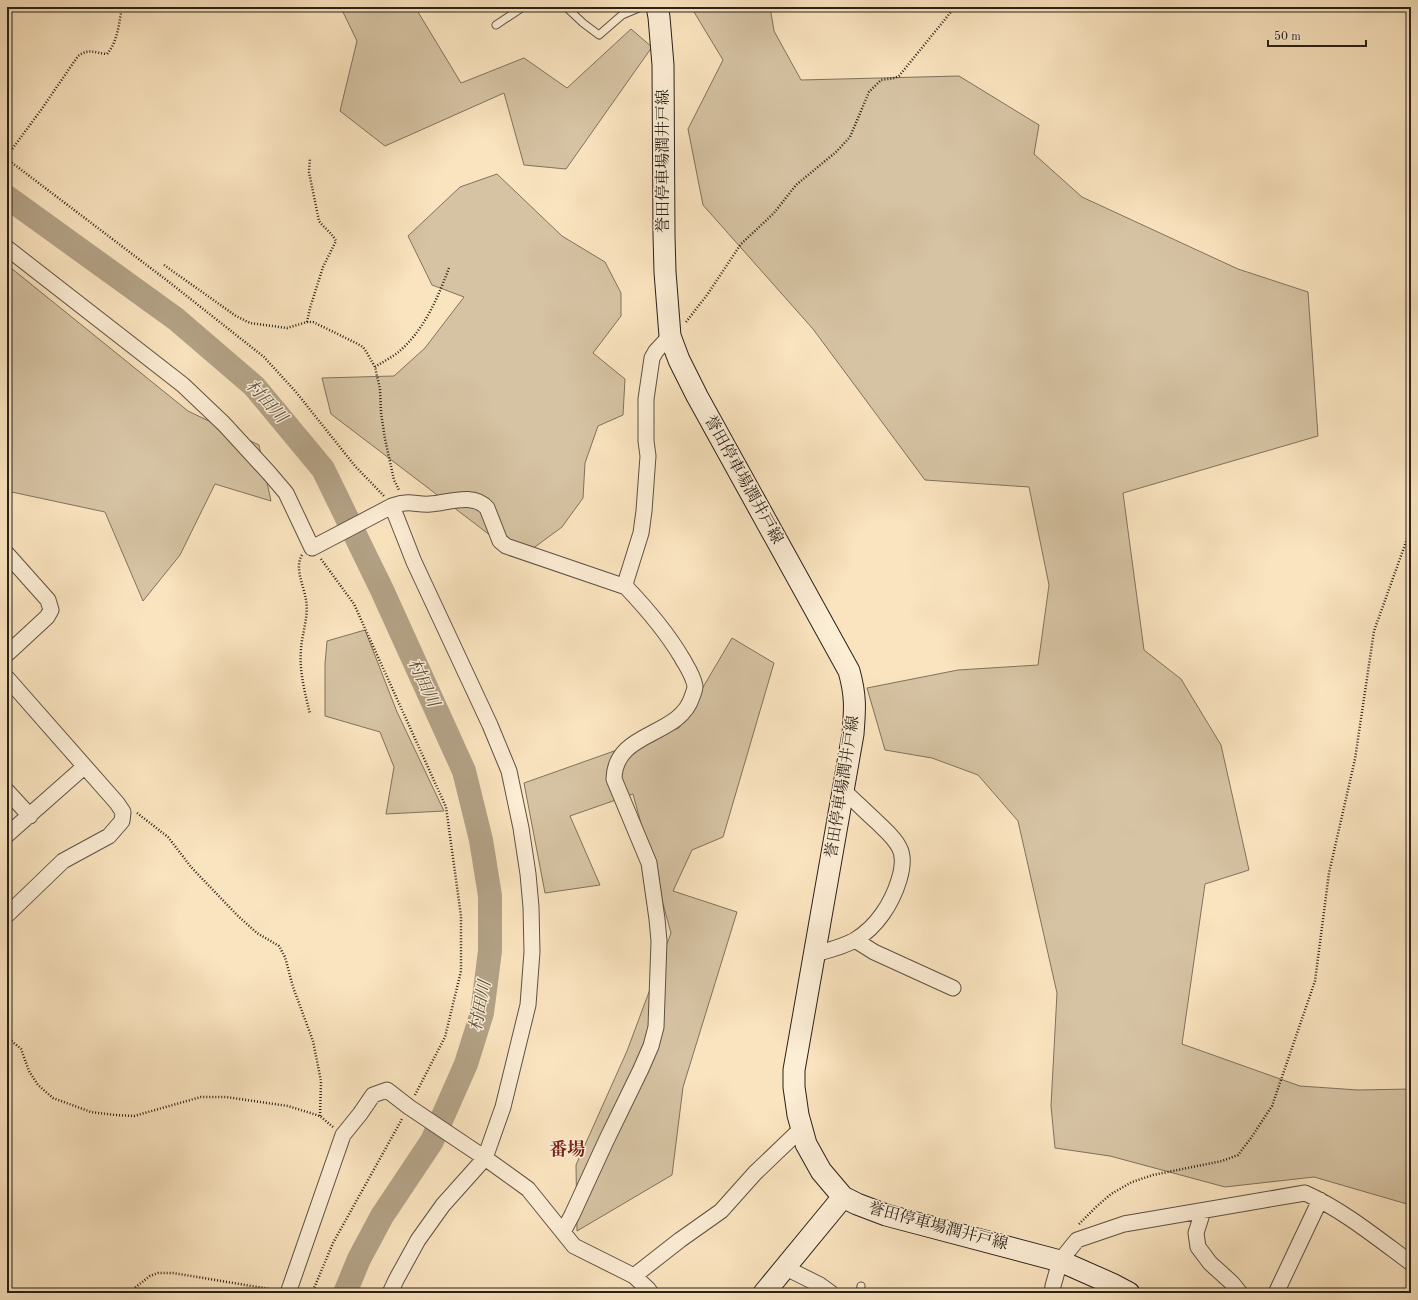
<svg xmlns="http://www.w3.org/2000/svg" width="1418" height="1300" font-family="'Old Standard TT','Noto Serif JP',serif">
	<rect width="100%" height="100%" fill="#fae4bf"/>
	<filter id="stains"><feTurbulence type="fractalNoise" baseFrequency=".005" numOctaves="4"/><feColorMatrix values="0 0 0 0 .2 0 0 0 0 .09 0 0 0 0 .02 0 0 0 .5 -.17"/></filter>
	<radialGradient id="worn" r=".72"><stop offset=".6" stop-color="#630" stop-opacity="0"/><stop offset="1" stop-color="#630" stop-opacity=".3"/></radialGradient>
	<!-- green -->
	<path fill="#d6c3a3" stroke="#80725e" d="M 332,7 L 415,7 L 461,83 L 524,58 L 567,88 L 631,29 L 652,47 L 566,169 L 524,165 L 504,93 L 385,146 L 340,111 L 357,41 L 342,10 Z
		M 691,7 L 770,7 L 774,31 L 801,80 L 959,76 L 1039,125 L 1034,154 L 1082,197 L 1238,269 L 1308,292 L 1318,436 L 1123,493 L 1144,650 L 1181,679 L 1221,745 L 1249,870 L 1205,884 L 1182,1044 L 1300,1086 L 1358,1090 L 1411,1089 L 1411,1203 L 1407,1204 L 1314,1177 L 1225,1187 L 1110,1156 L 1055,1148 L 1051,1106 L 1057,993 L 1018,821 L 978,775 L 932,758 L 885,750 L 867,688 L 958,670 L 1038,665 L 1049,585 L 1029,487 L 925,480 L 813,329 L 703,205 L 688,129 L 723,60 Z
		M 497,174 L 562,236 L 605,262 L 621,293 L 621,316 L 593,353 L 625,379 L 623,415 L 598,426 L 585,463 L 583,498 L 562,527 L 520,558 L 331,414 L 322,378 L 394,376 L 425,348 L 464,297 L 432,285 L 408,236 L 460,187 Z
		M 11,268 L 188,411 L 259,445 L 271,501 L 215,484 L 180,555 L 143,601 L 105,512 L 7,491 L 7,271 Z
		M 365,630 L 397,712 L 444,811 L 386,814 L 394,767 L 380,732 L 325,716 L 325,664 L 327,641 Z
		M 732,638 L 774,663 L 723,837 L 692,850 L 673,891 L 737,912 L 683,1087 L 672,1175 L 577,1231 L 576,1165 L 627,1051 L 671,933 L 633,794 L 570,816 L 600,885 L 545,893 L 524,783 L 679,728 Z"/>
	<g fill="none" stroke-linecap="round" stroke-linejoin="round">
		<!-- river -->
		<path stroke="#b3a286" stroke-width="24" d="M 7,197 L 176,319 L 254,386 L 323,469 L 382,590 L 464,771 L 481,840 L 490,896 L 490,951 L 482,1013 L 466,1064 L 432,1141 L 382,1216 L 359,1259 L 345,1293"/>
		<!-- lane casing -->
		<g stroke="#5d5242" stroke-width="9">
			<path id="lane" d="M 566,7 L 583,23 L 599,35 L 622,15 L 641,7
				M 496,25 L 523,7
				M 860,1293 L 861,1286"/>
		</g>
		<!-- street casing -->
		<g stroke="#5d5242" stroke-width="17">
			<path id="street" d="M 7,248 L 183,385 L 224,424 L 269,473 L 286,493 L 312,548 L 392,506 C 396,505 400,503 405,503 C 413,502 421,505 430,504 C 448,503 473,492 487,508 L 500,541 L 506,546 L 626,587
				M 7,554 L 48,600 L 51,610 L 47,617 L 7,654
				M 7,678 L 117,803 L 123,812 L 122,821 L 109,836 L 63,861 L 7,915
				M 7,791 L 30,816
				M 7,835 L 84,767
				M 855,940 L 874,952 L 953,988
				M 815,954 C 829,950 843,947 855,940 C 877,927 892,903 899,880 C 902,870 905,857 899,847 C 894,837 885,830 877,822 C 866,812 855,801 844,791
				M 1203,1211 L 1196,1233 L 1198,1247 L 1210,1263 L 1232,1283 L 1240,1293
				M 563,1232 L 572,1215 L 606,1141 L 641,1069 L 651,1046 L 656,1027 L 659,941 L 657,919 L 649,863 L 614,779 C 615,730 679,738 692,697 C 693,694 695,690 695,686 C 693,675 687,667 682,658 C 666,631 647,609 626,587 L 626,581 L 641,533 L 644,511 L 648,456 L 646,441 L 646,399 L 652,358 L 656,351 L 670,336
				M 786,1268 L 820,1285 L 831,1293
				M 634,1276 L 680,1240 L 721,1211 L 755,1173 L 801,1129
				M 288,1293 L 343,1135 L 360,1114 L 373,1095 L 387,1090 L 409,1107 L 485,1158 L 528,1189 L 574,1246 L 634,1276 L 648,1289 L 651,1293
				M 390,1293 L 396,1280 L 418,1240 L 443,1205 L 485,1158 L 503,1107 L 528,1005 L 532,952 L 531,907 L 528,874 L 521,828 L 509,771 L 490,725 L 414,562 L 392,506
				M 1052,1293 L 1053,1286 L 1060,1261 L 1077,1240 L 1124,1224 L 1305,1193 C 1343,1210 1377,1238 1411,1263
				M 1276,1293 L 1320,1200"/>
		</g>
		<!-- secondary casing -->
		<g stroke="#292118" stroke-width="23">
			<path id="secondary" d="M 657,7 L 659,17 L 663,65 L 664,235 L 665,272 L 670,336 L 679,360 L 697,396 L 849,671 C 856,696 855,709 853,734 L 794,1070 L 794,1087 L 798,1115 L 806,1144 L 821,1171 L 843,1197 L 857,1204 L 886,1215 L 1060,1261 L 1112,1284 L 1129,1293
				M 764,1293 L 843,1197"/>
		</g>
		<!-- path -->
		<path stroke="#292118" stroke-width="2.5" stroke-dasharray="1 2" stroke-linecap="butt" d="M 7,156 L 41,110 L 78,56 C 89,48 95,53 107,54 C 118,41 119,23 122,7
			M 7,159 L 169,282 L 264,357 L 296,392 L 355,466 L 384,496
			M 164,265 L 236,316 L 250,323 L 287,328 L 307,322 L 313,322 L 356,343 L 363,347 L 367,353 L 375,367 L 380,389 L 381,413 L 385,439 L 394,480 L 399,490
			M 307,322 L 310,308 L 323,267 L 336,241 C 332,233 324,228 319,221 L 309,172 L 310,158
			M 686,322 L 707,295 L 741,244 L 774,213 L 796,185 L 836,152 L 850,137 L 869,92 L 881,80 L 895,78 L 899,76 L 955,7
			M 375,367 C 384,361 395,356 403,348 C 426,326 438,297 449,268
			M 302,555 C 294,568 304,586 306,600 C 309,616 302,633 301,649 C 299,671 305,693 310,714
			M 321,559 L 354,604 L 446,807 L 461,916 L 461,971 L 445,1037 L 415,1095
			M 137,813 L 168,837 L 191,867 L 237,915 L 257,933 L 279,946 L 285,957 L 293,987 L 313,1041 L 321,1081 L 320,1116
			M 7,1037 L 21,1049 L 29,1071 L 38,1085 L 53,1098 L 91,1112 L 115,1115 L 134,1116 L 201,1097 L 226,1097 L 288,1106 L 320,1116 L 333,1127
			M 1079,1224 L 1096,1207 L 1111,1194 L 1132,1182 L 1153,1175 L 1222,1161 L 1238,1155 L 1251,1138 L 1272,1106 L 1315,981 L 1329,873 L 1355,759 L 1374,631 L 1411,528
			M 128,1293 L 150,1276 L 158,1273 L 173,1273 L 276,1290
			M 312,1293 L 333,1243 L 402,1119"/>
		<!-- lane -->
		<use href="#lane" stroke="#fcedd5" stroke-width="7"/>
		<!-- street -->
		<use href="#street" stroke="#fcedd5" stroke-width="15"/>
		<!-- secondary -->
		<use href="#secondary" stroke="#fcedd5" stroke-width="21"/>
	</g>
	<g text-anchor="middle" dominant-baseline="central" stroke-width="3" stroke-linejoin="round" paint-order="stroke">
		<!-- street labels -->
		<g font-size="16" fill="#292118" stroke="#fcedd5">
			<text transform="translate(664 161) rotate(-90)">誉田停車場潤井戸線</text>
			<text transform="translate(743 480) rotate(61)">誉田停車場潤井戸線</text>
			<text transform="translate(843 787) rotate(-81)">誉田停車場潤井戸線</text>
			<text transform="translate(938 1227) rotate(15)">誉田停車場潤井戸線</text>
		</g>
		<!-- water labels -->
		<g font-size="17" font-style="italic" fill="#594e3e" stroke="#fcedd5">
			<text transform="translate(266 402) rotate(48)">村田川</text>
			<text transform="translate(423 683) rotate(65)">村田川</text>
			<text transform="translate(481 1006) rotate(-79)">村田川</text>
		</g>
		<!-- quarter labels -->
		<g font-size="18" font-weight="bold" fill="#7a1f14" stroke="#fcedd5">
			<text x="567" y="1150">番場</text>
		</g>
	</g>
	<!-- margin -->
	<rect width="1418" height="1300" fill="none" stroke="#fae4bf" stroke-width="24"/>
	<rect x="8" y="8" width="1402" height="1284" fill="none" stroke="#292118" stroke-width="2"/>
	<rect x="12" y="12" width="1394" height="1276" fill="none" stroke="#292118"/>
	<!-- scale -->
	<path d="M1268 40v6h98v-6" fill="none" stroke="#292118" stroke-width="2"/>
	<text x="1274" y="40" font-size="12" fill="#292118" stroke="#fcedd5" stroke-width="3" paint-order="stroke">50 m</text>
	<rect width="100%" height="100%" filter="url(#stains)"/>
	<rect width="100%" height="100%" fill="url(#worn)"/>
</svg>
